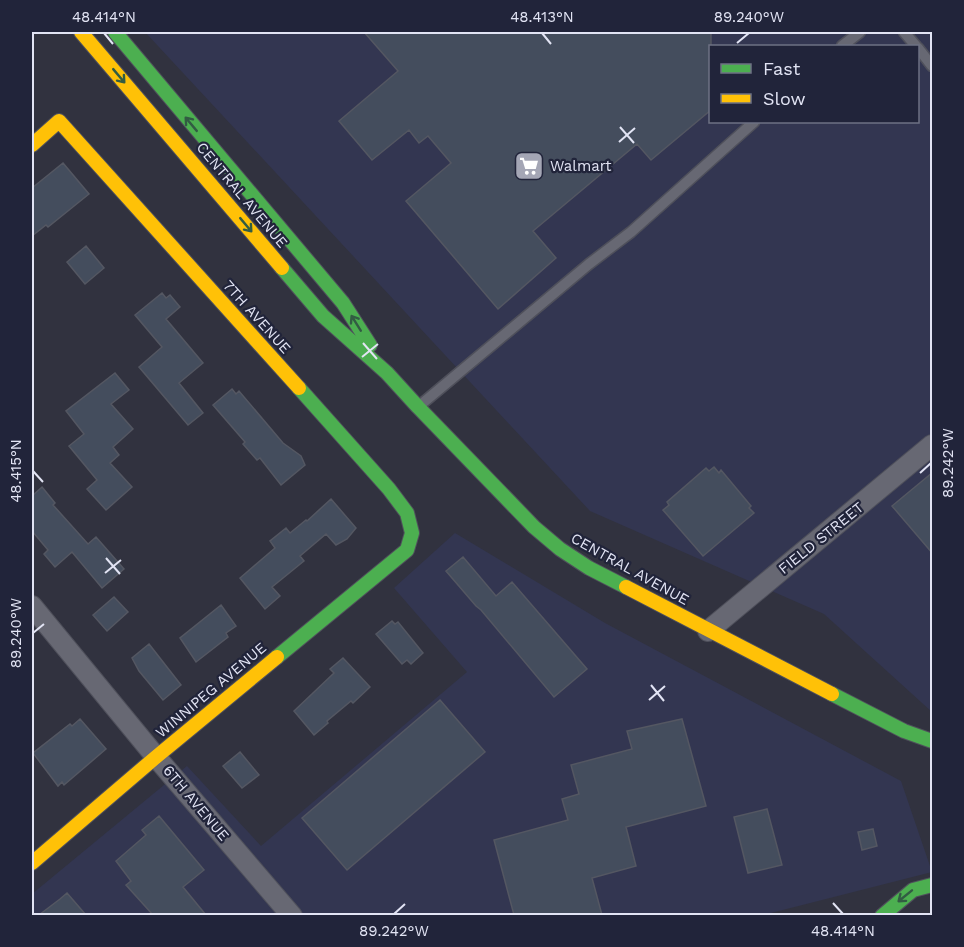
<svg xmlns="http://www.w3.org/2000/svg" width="964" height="947" font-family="'Work Sans',sans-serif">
	<rect width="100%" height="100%" fill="#31323f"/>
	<!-- built -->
	<path fill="#333651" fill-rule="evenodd" d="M 145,32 L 932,32 L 932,712 L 824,614 L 590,511 ZM 710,46 L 918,46 L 918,122 L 710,122 Z
		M 455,533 L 605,623 L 901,781 L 932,872 L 763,915 L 32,916 L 32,894 L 187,766 L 261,846 L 467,672 L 394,588 Z"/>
	<!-- building -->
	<path fill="#444d5d" stroke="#545762" stroke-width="1.5" d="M 364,32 L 711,32 L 711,110 L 651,160 L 637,144 L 533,231 L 556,258 L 498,309 L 406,201 L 451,163 L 428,136 L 419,143 L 409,130 L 372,160 L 339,121 L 398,71 Z
		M 63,163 L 89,194 L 48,227 L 46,225 L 32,236 L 32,188 Z
		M 86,246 L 104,268 L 85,284 L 67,262 Z
		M 162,293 L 166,298 L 170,295 L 180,307 L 166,319 L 203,363 L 179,383 L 203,413 L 188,425 L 139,367 L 162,347 L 135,315 Z
		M 115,373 L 129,390 L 111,404 L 133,429 L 113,447 L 119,455 L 110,463 L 132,487 L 106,510 L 87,489 L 97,480 L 69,446 L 84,434 L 66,411 Z
		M 232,389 L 236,394 L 239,391 L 283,443 L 301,456 L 305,465 L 281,485 L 260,458 L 257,460 L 243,444 L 245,442 L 213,405 Z
		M 714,467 L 719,473 L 721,470 L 751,506 L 749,508 L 754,513 L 703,556 L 663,510 L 669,505 L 667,502 L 706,468 L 709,471 Z
		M 933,472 L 933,554 L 892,506 Z
		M 42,487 L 55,503 L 53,505 L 88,544 L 96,537 L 124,569 L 102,588 L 72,552 L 55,567 L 44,554 L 48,550 L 32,531 L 32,496 Z
		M 331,499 L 356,528 L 347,539 L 336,545 L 326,534 L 300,556 L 304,561 L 272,587 L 280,596 L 265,609 L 240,578 L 275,548 L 270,541 L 286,528 L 290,533 L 306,520 L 307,521 Z
		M 463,557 L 496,596 L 512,582 L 587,669 L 554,697 L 481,610 L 476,606 L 446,571 Z
		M 114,597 L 128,612 L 107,631 L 93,615 Z
		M 221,605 L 236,626 L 226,633 L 228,637 L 196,662 L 180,638 Z
		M 392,621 L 395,624 L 398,622 L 423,653 L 411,664 L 407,660 L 402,664 L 376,634 Z
		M 149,644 L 181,685 L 163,700 L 139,671 L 132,658 Z
		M 343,658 L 370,687 L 353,703 L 351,701 L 327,721 L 328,723 L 314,735 L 294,711 L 334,673 L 330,669 Z
		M 440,700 L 485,752 L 347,870 L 302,818 Z
		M 80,719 L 106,749 L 64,785 L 62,782 L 58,786 L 33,753 L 70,724 L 72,726 Z
		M 682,719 L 706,806 L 626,827 L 636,866 L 592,878 L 602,915 L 514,915 L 494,840 L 568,820 L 562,799 L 579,794 L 571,765 L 632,749 L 627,731 Z
		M 240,752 L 259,775 L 242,788 L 223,766 Z
		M 767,809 L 782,865 L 748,873 L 734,817 Z
		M 159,816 L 204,870 L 183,887 L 206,915 L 153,915 L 126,885 L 131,881 L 116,861 L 146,835 L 142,830 Z
		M 873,829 L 877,846 L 862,850 L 858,832 Z
		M 67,893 L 86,915 L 39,915 L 60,899 Z"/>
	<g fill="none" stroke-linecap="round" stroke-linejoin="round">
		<!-- lane casing -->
		<g stroke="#4f505b" stroke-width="13">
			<path id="lane" d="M 904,32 L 916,46
				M 842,46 L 860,32
				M 918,48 L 932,66
				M 418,407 L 589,264 L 631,232 L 754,122"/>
		</g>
		<!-- street casing -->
		<g stroke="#4f505b" stroke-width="22">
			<path id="street" d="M 32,606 L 156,757 L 292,916
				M 708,631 L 932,445"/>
		</g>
		<!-- fast casing -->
		<g stroke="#4f505b" stroke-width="16">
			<path id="fast" d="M 115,32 L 343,303 L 370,345
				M 282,268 L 323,316 L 387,373 L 418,407 L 534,527 L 560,549 L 589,568 L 626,587
				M 277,657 L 407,550 L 412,533 L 407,513 L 389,489 L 299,388
				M 832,694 L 904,731 L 932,741
				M 882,916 L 913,890 L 932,885"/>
		</g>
		<!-- slow casing -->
		<g stroke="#4f505b" stroke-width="16">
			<path id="slow" d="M 81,32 L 282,268
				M 32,145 L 59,121 L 299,388
				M 626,587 L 832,694
				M 32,863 L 156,757 L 277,657"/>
		</g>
		<!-- lane -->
		<use href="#lane" stroke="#676873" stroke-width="10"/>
		<!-- street -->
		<use href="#street" stroke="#676873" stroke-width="20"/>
		<!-- fast -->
		<use href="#fast" stroke="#4caf50" stroke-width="14"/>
		<!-- slow -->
		<use href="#slow" stroke="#ffc107" stroke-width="14"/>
	</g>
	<!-- one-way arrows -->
	<defs><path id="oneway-shaft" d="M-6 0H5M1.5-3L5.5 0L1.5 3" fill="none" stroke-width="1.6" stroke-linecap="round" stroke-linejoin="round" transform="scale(1.5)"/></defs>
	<g stroke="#325c43">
		<use href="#oneway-shaft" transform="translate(119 76) rotate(50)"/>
		<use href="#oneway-shaft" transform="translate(191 124) rotate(-130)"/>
		<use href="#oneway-shaft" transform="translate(246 225) rotate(50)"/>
		<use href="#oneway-shaft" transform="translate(356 323) rotate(-122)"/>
		<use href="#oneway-shaft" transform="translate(905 896) rotate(141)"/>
	</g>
	<!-- ticks -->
	<path fill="none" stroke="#e2e4f4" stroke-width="2" d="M 104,33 L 113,44M 542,33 L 551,44M 737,43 L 749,33M 620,127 L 634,143M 619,142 L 635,128M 363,343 L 377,359M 362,357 L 378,344M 33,471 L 43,482M 920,473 L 931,463M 106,558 L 120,574M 105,573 L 121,560M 33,633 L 44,624M 651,685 L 664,701M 649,700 L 665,686M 833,903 L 843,914M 394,914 L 405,904"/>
	<!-- icons -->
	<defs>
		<g id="supermarket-square" transform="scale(1.5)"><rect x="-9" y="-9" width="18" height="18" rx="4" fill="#a4a6b5" stroke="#21243a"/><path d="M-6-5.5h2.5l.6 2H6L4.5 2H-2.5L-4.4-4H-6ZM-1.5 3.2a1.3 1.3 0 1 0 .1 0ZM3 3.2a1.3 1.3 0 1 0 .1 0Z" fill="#fff"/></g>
	</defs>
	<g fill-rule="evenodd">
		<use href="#supermarket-square" x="529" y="166"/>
	</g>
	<g text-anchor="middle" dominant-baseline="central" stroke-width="4.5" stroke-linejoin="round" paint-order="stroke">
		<!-- poi labels -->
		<g font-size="15" fill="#e2e4f4" stroke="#21243a" text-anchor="start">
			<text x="550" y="166">Walmart</text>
		</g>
		<!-- street labels -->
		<g font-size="15" fill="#e2e4f4" stroke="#21243a">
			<text transform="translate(242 195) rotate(50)">CENTRAL AVENUE</text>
			<text transform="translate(257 317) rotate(48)">7TH AVENUE</text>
			<text transform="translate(821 538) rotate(-39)">FIELD STREET</text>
			<text transform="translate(630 569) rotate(29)">CENTRAL AVENUE</text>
			<text transform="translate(211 690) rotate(-40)">WINNIPEG AVENUE</text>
			<text transform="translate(196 803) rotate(50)">6TH AVENUE</text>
		</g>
	</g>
	<!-- border -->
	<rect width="964" height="947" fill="none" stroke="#21243a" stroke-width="66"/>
	<!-- legend -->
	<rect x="709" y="45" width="210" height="78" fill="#21243a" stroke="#6e7184" stroke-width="1.5"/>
	<rect x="721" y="64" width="30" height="9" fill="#4caf50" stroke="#6e7184" stroke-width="1.5"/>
	<text x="763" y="75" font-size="18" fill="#e2e4f4">Fast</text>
	<rect x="721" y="94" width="30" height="9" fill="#ffc107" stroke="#6e7184" stroke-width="1.5"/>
	<text x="763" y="105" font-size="18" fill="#e2e4f4">Slow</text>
	<rect x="33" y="33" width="898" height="881" fill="none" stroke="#e2e4f4" stroke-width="2"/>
	<g font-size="15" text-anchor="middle" fill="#e2e4f4">
		<text x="104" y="22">48.414°N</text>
		<text x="542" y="22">48.413°N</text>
		<text x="749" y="22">89.240°W</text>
		<text transform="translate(948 463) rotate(-90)" y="5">89.242°W</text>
		<text transform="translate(16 471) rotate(-90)" y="5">48.415°N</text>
		<text transform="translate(16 633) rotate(-90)" y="5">89.240°W</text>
		<text x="394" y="936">89.242°W</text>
		<text x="843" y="936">48.414°N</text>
	</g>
</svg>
